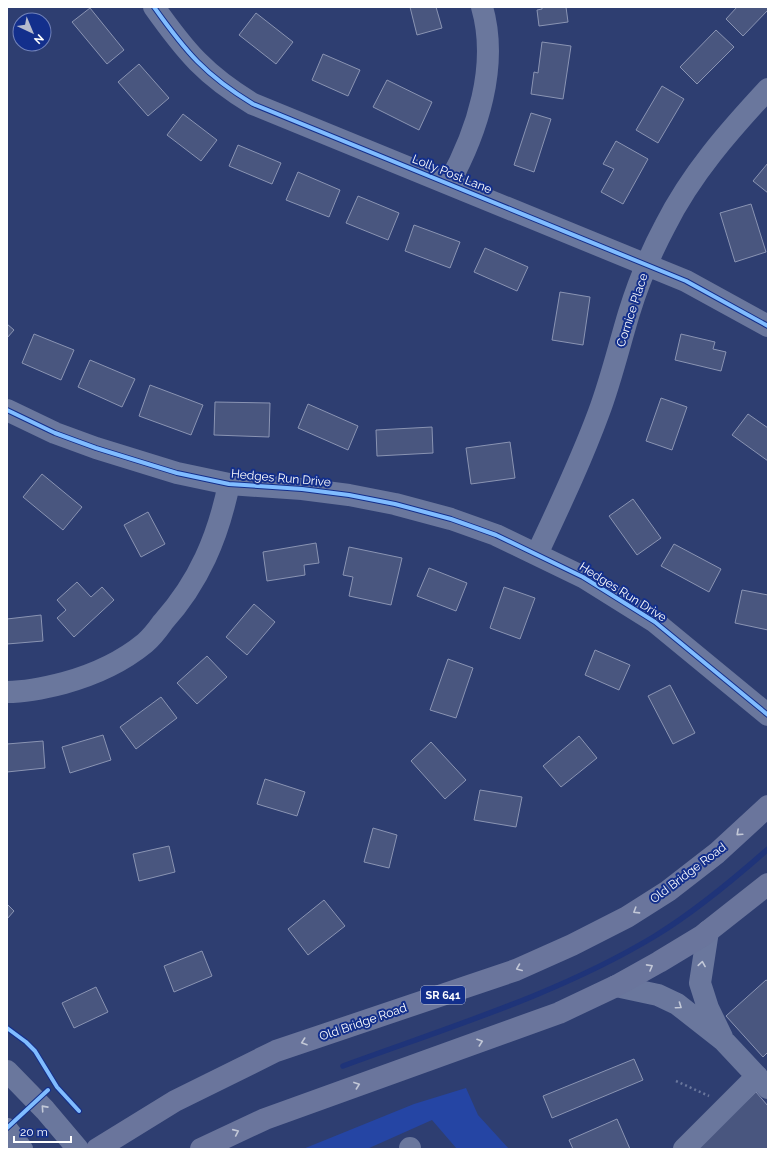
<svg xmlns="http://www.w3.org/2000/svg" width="775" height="1156" font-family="Raleway,sans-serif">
	<rect width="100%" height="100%" fill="#2e3e71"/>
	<!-- green -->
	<path fill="#2545a4" d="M 466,1088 L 478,1115 L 509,1149 L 457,1149 L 432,1120 L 367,1149 L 303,1149 L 414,1104 Z"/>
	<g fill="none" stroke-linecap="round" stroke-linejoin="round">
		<!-- stream -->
		<path stroke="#1f3479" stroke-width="5.5" d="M 343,1066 C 449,1027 559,994 655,936 C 696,911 733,880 768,849"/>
	</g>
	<!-- building -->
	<path fill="#49567f" stroke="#8a94b3" d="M 410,7 L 436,7 L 442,28 L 417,35 Z
		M 542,7 L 566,7 L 568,22 L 539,26 L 537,10 L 542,9 Z
		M 737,7 L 768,7 L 768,10 L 743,36 L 726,19 Z
		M 90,8 L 124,50 L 107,64 L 72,22 Z
		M 256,13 L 293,42 L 276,64 L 239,35 Z
		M 716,30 L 734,47 L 697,84 L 680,67 Z
		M 542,42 L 571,46 L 563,99 L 531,94 L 534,72 L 538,73 Z
		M 323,54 L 360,70 L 348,96 L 312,80 Z
		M 139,64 L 169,98 L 148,116 L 118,82 Z
		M 387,80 L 432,102 L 419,130 L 373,107 Z
		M 662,86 L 684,99 L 658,143 L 636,130 Z
		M 531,113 L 551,119 L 534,172 L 514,165 Z
		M 183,114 L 217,140 L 201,161 L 167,135 Z
		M 616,141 L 648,159 L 623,204 L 601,192 L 614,169 L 603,164 Z
		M 238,145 L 281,163 L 272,184 L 229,166 Z
		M 768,163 L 768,193 L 753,181 Z
		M 298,172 L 340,190 L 329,217 L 286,200 Z
		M 358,196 L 399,213 L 388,240 L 346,223 Z
		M 751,204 L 766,252 L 735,262 L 720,213 Z
		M 414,225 L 460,242 L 450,268 L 405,251 Z
		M 485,248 L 528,267 L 517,291 L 474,272 Z
		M 560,292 L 590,297 L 583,345 L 552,340 Z
		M 7,324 L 14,330 L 7,338 Z
		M 34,334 L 74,350 L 61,380 L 22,363 Z
		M 681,334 L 715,342 L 713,349 L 726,352 L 721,371 L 675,360 Z
		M 90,360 L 135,379 L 122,407 L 78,387 Z
		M 150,385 L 203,405 L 191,435 L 139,416 Z
		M 661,398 L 687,407 L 672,450 L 646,441 Z
		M 215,402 L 270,403 L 269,437 L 214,435 Z
		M 308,404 L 358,426 L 348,450 L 298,428 Z
		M 748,414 L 768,428 L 768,461 L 732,435 Z
		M 432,427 L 433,453 L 377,456 L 376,430 Z
		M 510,442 L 515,478 L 471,484 L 466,448 Z
		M 42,474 L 82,507 L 63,530 L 23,497 Z
		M 633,499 L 661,538 L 637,555 L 609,516 Z
		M 148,512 L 165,544 L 141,557 L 124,525 Z
		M 316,543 L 319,563 L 304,565 L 305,575 L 267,581 L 263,552 Z
		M 674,544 L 721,569 L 709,592 L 661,566 Z
		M 349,547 L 402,558 L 391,605 L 349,596 L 353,577 L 343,575 Z
		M 429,568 L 467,583 L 456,611 L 417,596 Z
		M 77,582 L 91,597 L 102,587 L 114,600 L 74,637 L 57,618 L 66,610 L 57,600 Z
		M 504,587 L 535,598 L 520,639 L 490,628 Z
		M 742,590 L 768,595 L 768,630 L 735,623 Z
		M 254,604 L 275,622 L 247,655 L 226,637 Z
		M 41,615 L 43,641 L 7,644 L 7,619 Z
		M 595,650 L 630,665 L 619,690 L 585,675 Z
		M 207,656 L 227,677 L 197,704 L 177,683 Z
		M 448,659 L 473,668 L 456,718 L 430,710 Z
		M 670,685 L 695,733 L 673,744 L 648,696 Z
		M 161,697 L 177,718 L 136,749 L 120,727 Z
		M 103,735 L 111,760 L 70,773 L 62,747 Z
		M 579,736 L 597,758 L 561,787 L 543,766 Z
		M 43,741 L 45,768 L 7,772 L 7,744 Z
		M 431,742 L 466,780 L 445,799 L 411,761 Z
		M 265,779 L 305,792 L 297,816 L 257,804 Z
		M 480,790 L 522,797 L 516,827 L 474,820 Z
		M 373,828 L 397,835 L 389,868 L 364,862 Z
		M 169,846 L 175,872 L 139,881 L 133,854 Z
		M 324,900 L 345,926 L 308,955 L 288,929 Z
		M 7,904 L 14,911 L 7,919 Z
		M 202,951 L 212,976 L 174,992 L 164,966 Z
		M 766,980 L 768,981 L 768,1052 L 763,1057 L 726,1016 Z
		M 96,987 L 108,1012 L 74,1028 L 62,1003 Z
		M 634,1059 L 643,1080 L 552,1118 L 543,1096 Z
		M 756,1092 L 768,1106 L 768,1149 L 694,1149 Z
		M 617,1119 L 630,1149 L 573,1149 L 569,1140 Z"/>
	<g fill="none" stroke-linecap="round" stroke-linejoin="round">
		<!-- path -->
		<path stroke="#6a779d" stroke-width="2.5" stroke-dasharray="2 3" stroke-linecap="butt" d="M 676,1081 L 709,1096"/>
		<!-- minor -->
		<path stroke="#6a779d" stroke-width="22" d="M 154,7 C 186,52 205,75 253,104 L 686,281 L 768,326
			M 449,183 C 477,132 499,66 482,7
			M 7,410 L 55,433 L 96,448 L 177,473 L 229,484 L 302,489 L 349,495 L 395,504 L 451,519 L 496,535 L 583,577 L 655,622 L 768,715
			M 537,554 C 559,507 581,461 599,412 C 611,380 619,346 629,313 C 638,284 650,254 665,226 C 691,174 729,131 768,89
			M 7,692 C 26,692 45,688 64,683 C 93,675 122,662 145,643 C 152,637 158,629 163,622 C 199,582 218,537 229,484
			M 708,931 L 700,983 L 708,1008 L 722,1037
			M 616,986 L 658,995 L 677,1004 L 723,1040 L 768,1088
			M 7,1071 L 45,1110 L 78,1149
			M 7,1129 L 22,1149
			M 410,1148 L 410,1149
			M 684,1149 L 757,1076"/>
		<!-- major -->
		<path stroke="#6a759c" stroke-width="22" d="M 97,1149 L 175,1101 L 276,1051 L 516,970 L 572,945 L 627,917 L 668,891 L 717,853 L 768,806
			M 201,1149 L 265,1119 L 559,1013 L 616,986 L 659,962 L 702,936 L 768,884"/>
		<!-- cycleway casing -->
		<g stroke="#132f8c" stroke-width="6">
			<path id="cycleway" d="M 154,7 C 186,52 205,75 253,104 L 686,281 L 768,326
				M 7,410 L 55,433 L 96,448 L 177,473 L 229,484 L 302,489 L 349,495 L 395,504 L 451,519 L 496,535 L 583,577 L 655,622 L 768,715
				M 7,1028 L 26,1042 L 35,1051 L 57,1087 L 79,1111
				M 7,1128 L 48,1090"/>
		</g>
		<!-- cycleway -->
		<use href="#cycleway" stroke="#80bcff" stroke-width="4"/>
	</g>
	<!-- one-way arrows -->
	<defs><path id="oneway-chevron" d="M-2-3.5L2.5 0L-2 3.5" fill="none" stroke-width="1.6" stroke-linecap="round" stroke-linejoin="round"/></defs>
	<g stroke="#c3c8d7">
		<use href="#oneway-chevron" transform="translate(739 833) rotate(138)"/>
		<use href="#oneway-chevron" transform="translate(636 911) rotate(148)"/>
		<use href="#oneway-chevron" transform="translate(650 967) rotate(-29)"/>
		<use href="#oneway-chevron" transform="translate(519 968) rotate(158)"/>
		<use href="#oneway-chevron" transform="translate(304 1042) rotate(161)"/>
		<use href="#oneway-chevron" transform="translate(480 1042) rotate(-19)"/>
		<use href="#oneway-chevron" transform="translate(357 1085) rotate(-20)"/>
		<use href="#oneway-chevron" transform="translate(236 1132) rotate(-24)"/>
	</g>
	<g stroke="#c3c9d8">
		<use href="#oneway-chevron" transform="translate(702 964) rotate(-81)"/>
		<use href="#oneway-chevron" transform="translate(679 1006) rotate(35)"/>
		<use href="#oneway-chevron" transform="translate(44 1108) rotate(-132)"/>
	</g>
	<g text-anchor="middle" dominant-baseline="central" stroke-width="4" stroke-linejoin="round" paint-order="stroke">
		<!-- shield labels -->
		<rect fill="#132f8c" stroke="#b8c1dc" stroke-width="1" x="421" y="986" width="44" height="18" rx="3"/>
		<g font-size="11" font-weight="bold" fill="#fff">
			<text x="443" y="995">SR 641</text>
		</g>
		<!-- street labels -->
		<g font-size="12" fill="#fff" stroke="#132f8c">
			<text transform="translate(452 174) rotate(22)">Lolly Post Lane</text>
			<text transform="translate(632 310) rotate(-72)">Cornice Place</text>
			<text transform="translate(281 478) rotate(5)">Hedges Run Drive</text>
			<text transform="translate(623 592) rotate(32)">Hedges Run Drive</text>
			<text transform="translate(688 873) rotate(-37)">Old Bridge Road</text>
			<text transform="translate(363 1022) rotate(-19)">Old Bridge Road</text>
		</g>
	</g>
	<!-- border -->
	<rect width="775" height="1156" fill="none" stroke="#ffffff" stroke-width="16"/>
	<!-- north arrow -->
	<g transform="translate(32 32) rotate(136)"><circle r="19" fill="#132f8c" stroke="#7182ba"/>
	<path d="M0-3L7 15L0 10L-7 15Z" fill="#b6bbcd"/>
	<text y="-6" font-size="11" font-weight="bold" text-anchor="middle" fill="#ffffff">N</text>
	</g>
	<!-- scale -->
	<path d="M14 1136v6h57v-6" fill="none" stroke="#ffffff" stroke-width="2"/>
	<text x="20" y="1136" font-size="12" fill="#ffffff" stroke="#132f8c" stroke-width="3" paint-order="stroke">20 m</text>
</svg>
